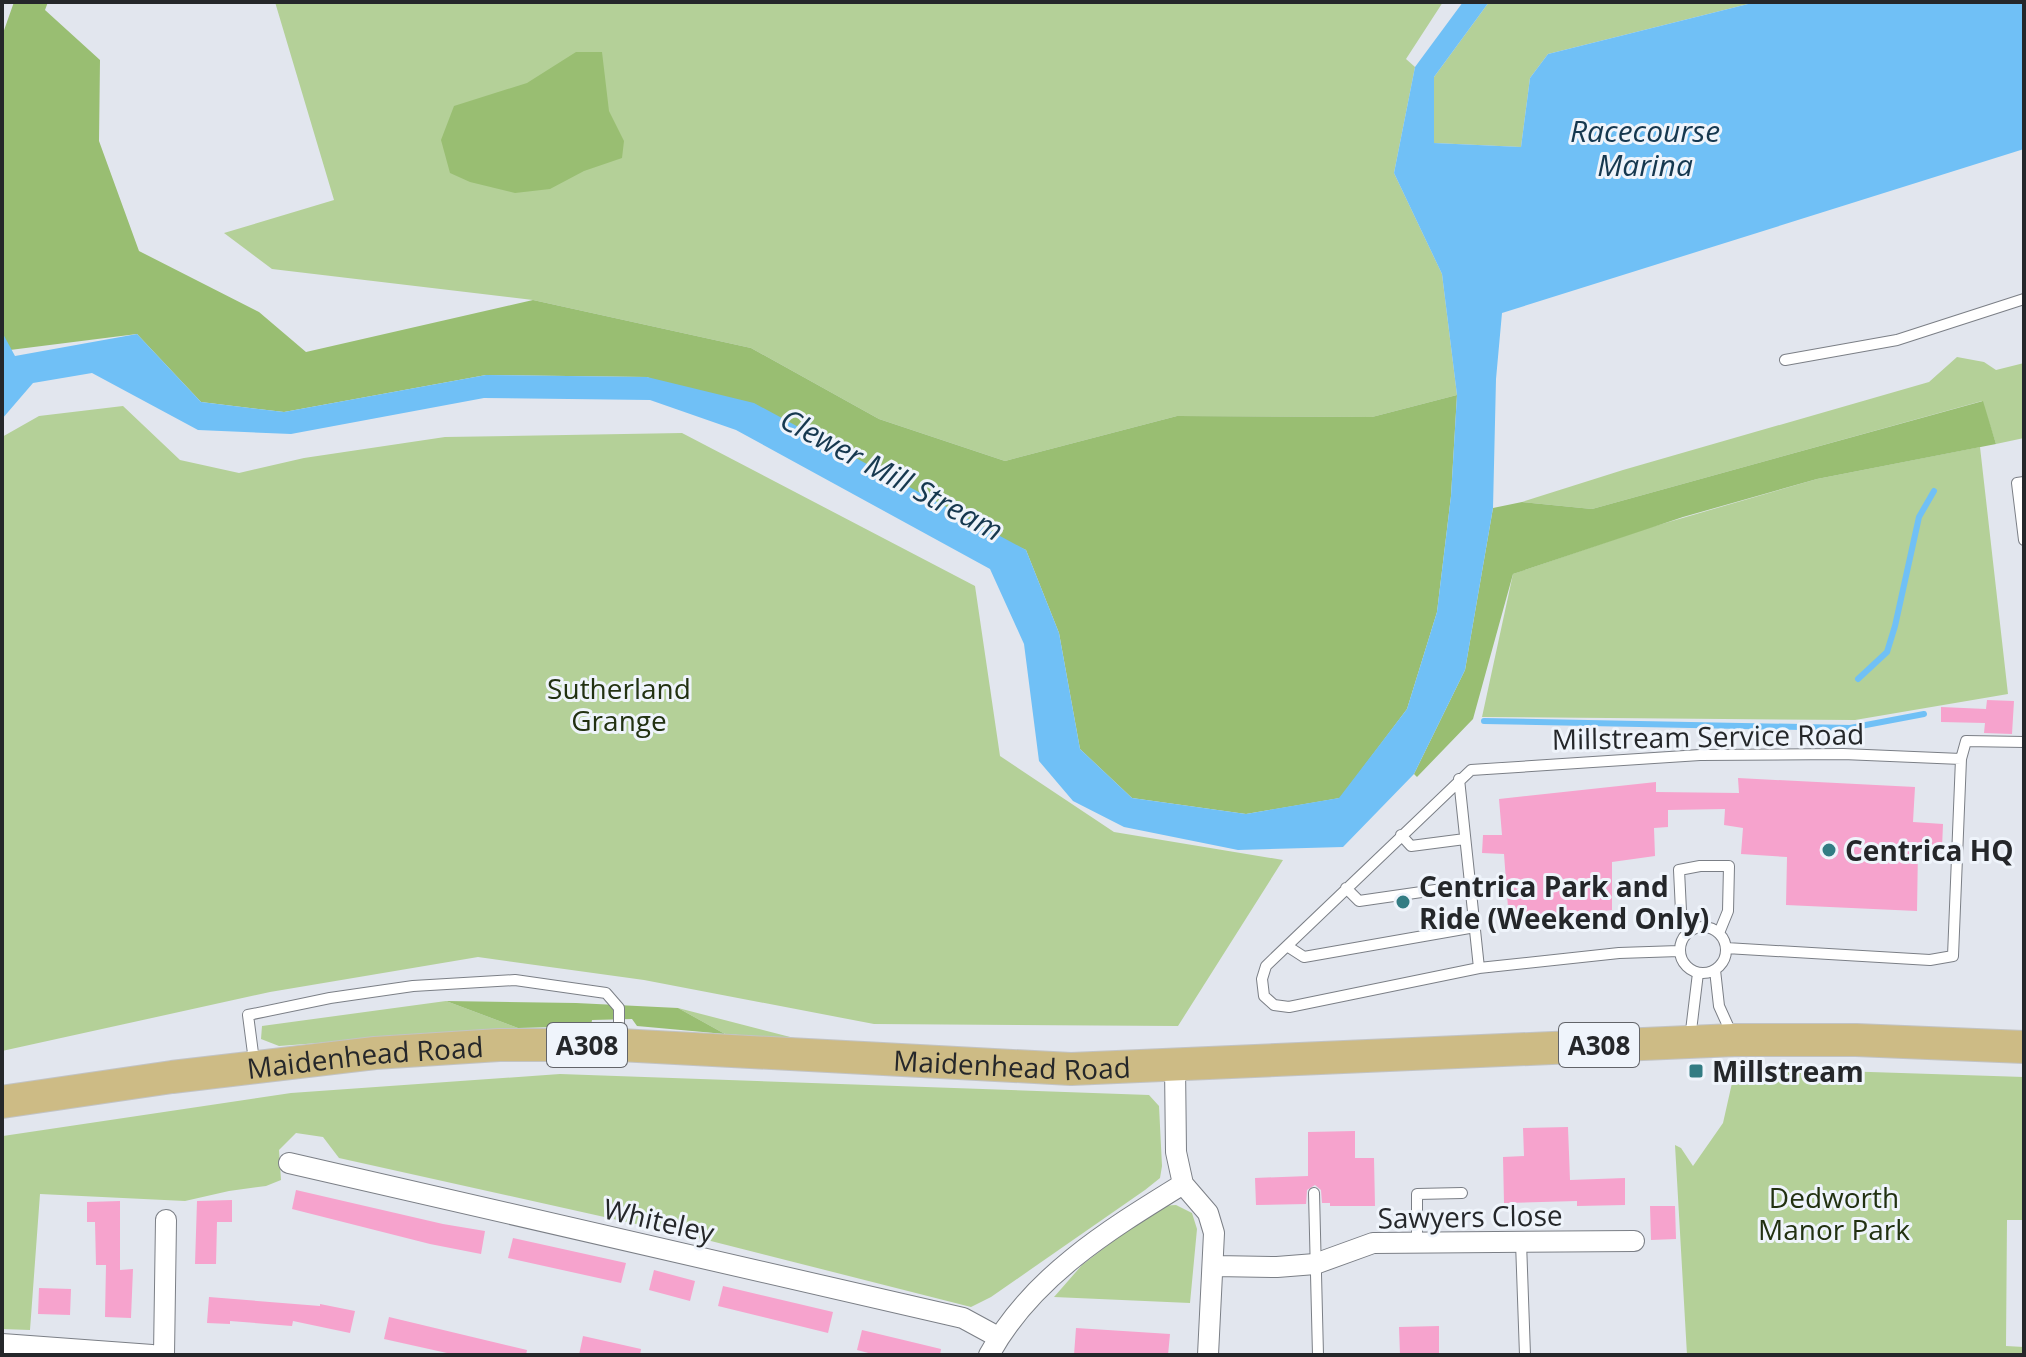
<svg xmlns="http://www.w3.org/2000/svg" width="2026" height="1357" font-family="'Open Sans',sans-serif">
	<rect width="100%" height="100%" fill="#e2e6ee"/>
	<!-- green -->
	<path fill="#b4d098" d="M 275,2 L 1443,2 L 1406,59 L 1415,67 L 1394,173 L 1442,274 L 1457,395 L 1372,417 L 1177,416 L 1005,461 L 879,419 L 751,348 L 533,300 L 272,269 L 224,233 L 334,200 Z
		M 1489,2 L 1756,2 L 1548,54 L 1530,78 L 1521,147 L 1434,143 L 1434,77 Z
		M 1957,357 L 1984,362 L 1996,370 L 2024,363 L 2024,438 L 1996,444 L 1982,401 L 1592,509 L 1522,502 L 1623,470 L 1929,382 Z
		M 123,406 L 180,460 L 239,473 L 304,458 L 445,437 L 682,433 L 975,586 L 1000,756 L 1114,832 L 1283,860 L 1178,1026 L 874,1024 L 644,980 L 478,957 L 270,992 L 2,1051 L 2,437 L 39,416 Z
		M 1980,447 L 2008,694 L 1855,720 L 1482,717 L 1513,574 L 1648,528 L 1817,479 Z
		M 446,1001 L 518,1028 L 279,1046 L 261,1039 L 262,1026 Z
		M 678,1008 L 798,1039 L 725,1034 Z
		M 1748,1068 L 2024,1077 L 2024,1220 L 2007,1220 L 2006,1346 L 2024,1347 L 2024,1355 L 1687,1355 L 1675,1145 L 1681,1148 L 1693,1166 L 1723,1123 L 1732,1083 Z
		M 560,1074 L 1149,1095 L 1159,1106 L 1162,1166 L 1160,1178 L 1145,1190 L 991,1297 L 971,1307 L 703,1239 L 339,1158 L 323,1137 L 296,1133 L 279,1150 L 281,1180 L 266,1186 L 229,1191 L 185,1201 L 40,1194 L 30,1330 L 2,1329 L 3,1136 L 291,1093 Z
		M 1176,1205 L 1192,1213 L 1197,1229 L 1190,1303 L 1054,1297 L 1082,1265 L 1159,1206 Z"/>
	<!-- forest -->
	<path fill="#99be72" d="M 14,2 L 48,2 L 45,10 L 100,60 L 99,141 L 139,251 L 259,312 L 306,352 L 533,300 L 751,348 L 879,419 L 1005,461 L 1177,416 L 1372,417 L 1457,395 L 1451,496 L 1437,612 L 1407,709 L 1340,798 L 1246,814 L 1132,798 L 1080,749 L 1059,633 L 1026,550 L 647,377 L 486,375 L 284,412 L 201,402 L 137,334 L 2,351 L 2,36 Z
		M 576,52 L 602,52 L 609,111 L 624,141 L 622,158 L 584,171 L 550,189 L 515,193 L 470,182 L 450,173 L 441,140 L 454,106 L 527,83 Z
		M 1983,401 L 1996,444 L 1817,479 L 1683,517 L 1513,574 L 1473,719 L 1417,777 L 1414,774 L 1465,670 L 1493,508 L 1522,502 L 1592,509 Z
		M 446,1001 L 576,1003 L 678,1008 L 725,1034 L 637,1026 L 632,1019 L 592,1020 L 591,1026 L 518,1028 Z"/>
	<!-- water -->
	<path fill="#70c0f6" d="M 1463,2 L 1489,2 L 1434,77 L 1434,143 L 1521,147 L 1530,78 L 1548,54 L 1756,2 L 2024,2 L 2024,149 L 1502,313 L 1496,379 L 1493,508 L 1465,670 L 1414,774 L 1343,847 L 1238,850 L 1124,827 L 1073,801 L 1039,761 L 1024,644 L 990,569 L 736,430 L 650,400 L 484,398 L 291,434 L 198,430 L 92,373 L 33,383 L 2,419 L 2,332 L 15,356 L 137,334 L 201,402 L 284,412 L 486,375 L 647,377 L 754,403 L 1026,550 L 1059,633 L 1080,749 L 1132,798 L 1246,814 L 1339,798 L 1407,709 L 1437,612 L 1451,496 L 1457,395 L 1442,274 L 1394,173 L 1415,67 Z"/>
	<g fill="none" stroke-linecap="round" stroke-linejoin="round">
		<!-- stream -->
		<path stroke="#70c0f6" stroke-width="6" d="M 1858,679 L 1887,652 L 1895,626 L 1919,517 L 1934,491
			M 1484,721 L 1850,728 L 1924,714"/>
	</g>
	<!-- building -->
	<path fill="#f6a3cd" d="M 1987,700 L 2014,701 L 2012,734 L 1984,733 L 1985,723 L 1941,722 L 1941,707 L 1986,709 Z
		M 1738,778 L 1915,787 L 1913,822 L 1943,824 L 1942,848 L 1918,847 L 1917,911 L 1786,905 L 1787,857 L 1741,854 L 1743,828 L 1724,825 L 1725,809 L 1668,810 L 1668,827 L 1654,828 L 1655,856 L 1612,862 L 1612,910 L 1509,921 L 1504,854 L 1482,853 L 1483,835 L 1502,835 L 1499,799 L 1656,782 L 1656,792 L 1739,793 Z
		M 1568,1127 L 1570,1180 L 1625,1178 L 1625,1205 L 1577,1206 L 1577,1201 L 1504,1203 L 1503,1157 L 1524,1156 L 1523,1128 Z
		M 1355,1131 L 1355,1158 L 1374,1158 L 1375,1206 L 1330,1206 L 1330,1203 L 1322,1203 L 1321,1190 L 1315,1185 L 1307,1190 L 1306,1204 L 1256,1205 L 1255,1178 L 1308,1176 L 1308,1132 Z
		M 296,1190 L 443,1224 L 485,1231 L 481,1254 L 430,1244 L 292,1209 Z
		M 232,1200 L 232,1222 L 217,1222 L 216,1264 L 195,1264 L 197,1201 Z
		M 120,1201 L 120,1270 L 133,1269 L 131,1318 L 105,1317 L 106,1265 L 96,1265 L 95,1222 L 87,1222 L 87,1202 Z
		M 1650,1206 L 1675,1206 L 1676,1239 L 1651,1240 Z
		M 513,1238 L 626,1263 L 621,1283 L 508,1258 Z
		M 654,1270 L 695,1281 L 690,1301 L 649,1290 Z
		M 723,1286 L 833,1312 L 828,1333 L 718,1306 Z
		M 39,1288 L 71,1289 L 70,1315 L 38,1314 Z
		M 209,1297 L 320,1306 L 320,1304 L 355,1311 L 350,1333 L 293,1321 L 292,1326 L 230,1321 L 230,1324 L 207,1323 Z
		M 389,1317 L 527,1350 L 526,1355 L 456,1355 L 384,1339 Z
		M 1439,1326 L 1439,1355 L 1400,1355 L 1399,1327 Z
		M 1076,1328 L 1170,1334 L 1168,1355 L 1092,1353 L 1092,1355 L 1074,1355 Z
		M 862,1330 L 941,1349 L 940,1355 L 876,1355 L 857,1350 Z
		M 583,1336 L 641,1349 L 640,1355 L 579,1355 Z"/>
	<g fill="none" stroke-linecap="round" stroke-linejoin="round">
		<!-- service casing -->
		<g stroke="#7b7f86" stroke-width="12">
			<path id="service" d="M 1785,360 L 1897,340 L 2024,299
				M 2024,482 L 2017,483 L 2024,540
				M 1459,779 L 1479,968
				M 1401,835 L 1411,846 L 1465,839
				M 1346,888 L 1359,901 L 1470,885
				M1680 950a23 23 0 1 1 46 0a23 23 0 1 1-46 0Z
				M 1687,932 L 1681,911 L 1679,870 L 1700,866 L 1729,866 L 1728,911 L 1719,933
				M 1287,946 L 1304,957 L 1475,927
				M 1726,948 L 1930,960 L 1953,956 L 1961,759 L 1966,741 L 2024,742
				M 1679,951 L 1619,953 L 1479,968 L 1289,1007 L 1274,1005 L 1264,996 L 1262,979 L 1266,966 L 1471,770 L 1700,755 L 1843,754 L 1961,759
				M 1715,970 L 1719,1006 L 1733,1037
				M 1690,1039 L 1698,973
				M 254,1061 L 248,1015 L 330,998 L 413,986 L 515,980 L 606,993 L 619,1008 L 619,1042
				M 1314,1193 L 1318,1355
				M 1521,1242 L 1525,1355
				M 1417,1243 L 1417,1194 L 1462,1193"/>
		</g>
		<!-- minor casing -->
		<g stroke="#7b7f86" stroke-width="22">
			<path id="minor" d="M 1175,1066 L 1176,1152 L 1183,1184 L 1208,1213 L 1214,1233 L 1208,1355
				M 289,1163 L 963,1318 L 998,1337
				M 1215,1266 L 1277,1267 L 1315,1264 L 1373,1243 L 1634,1241
				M 2,1344 L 152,1355
				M 164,1355 L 166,1220
				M 989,1355 C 1031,1277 1110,1229 1183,1184"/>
		</g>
		<!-- primary casing -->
		<g stroke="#c2c3c3" stroke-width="34">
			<g id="primary">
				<path id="s1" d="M 2,1102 L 172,1077 L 375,1053 L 499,1045 L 619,1045 L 1071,1069 L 1734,1040 L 1856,1040 L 2024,1047"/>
			</g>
		</g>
		<!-- service -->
		<use href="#service" stroke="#fff" stroke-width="10"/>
		<!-- minor -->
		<use href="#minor" stroke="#fff" stroke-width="20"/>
		<!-- primary -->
		<use href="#primary" stroke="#cdbb85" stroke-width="32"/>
	</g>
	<!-- markers -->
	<g fill="#337c83" stroke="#eff4fb" stroke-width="3">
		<circle cx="1829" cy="850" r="8"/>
		<circle cx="1403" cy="902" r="8"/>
		<rect x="1688" y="1063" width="16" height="16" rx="4"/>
	</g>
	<g text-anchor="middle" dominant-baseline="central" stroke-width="6" stroke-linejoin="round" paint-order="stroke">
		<!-- shield labels -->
		<g fill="#eff4fb" stroke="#626469" stroke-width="2">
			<rect x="547" y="1023" width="80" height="44" rx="6"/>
			<rect x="1559" y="1023" width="80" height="44" rx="6"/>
		</g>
		<g font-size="26" font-weight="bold" fill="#25272a">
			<text x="587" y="1045">A308</text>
			<text x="1599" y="1045">A308</text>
		</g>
		<!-- park labels -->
		<g font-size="28" fill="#223111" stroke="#eff4fb">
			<text x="619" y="688">Sutherland<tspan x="619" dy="32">Grange</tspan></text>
			<text x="1834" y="1197">Dedworth<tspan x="1834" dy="32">Manor Park</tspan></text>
		</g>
		<!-- street labels -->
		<g font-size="28" fill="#25272a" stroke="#eff4fb">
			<text transform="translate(1708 736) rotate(-1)">Millstream Service Road</text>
			<text stroke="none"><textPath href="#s1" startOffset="366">Maidenhead Road</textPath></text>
			<text stroke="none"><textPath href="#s1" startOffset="1014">Maidenhead Road</textPath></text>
			<text transform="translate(1470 1216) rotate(-1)">Sawyers Close</text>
			<text transform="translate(659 1220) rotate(13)">Whiteley</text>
		</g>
		<!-- poi labels -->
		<g font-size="28" font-weight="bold" fill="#25272a" stroke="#eff4fb" text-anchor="start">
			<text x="1845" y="850">Centrica HQ</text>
			<text x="1419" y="886">Centrica Park and<tspan x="1419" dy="32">Ride (Weekend Only)</tspan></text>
			<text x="1712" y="1071">Millstream</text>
		</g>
		<!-- water labels -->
		<g font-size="30" font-style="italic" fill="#16384f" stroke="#eff4fb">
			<text x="1645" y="130">Racecourse<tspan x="1645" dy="34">Marina</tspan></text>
			<text transform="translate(892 474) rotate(28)">Clewer Mill Stream</text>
		</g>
	</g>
	<!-- border -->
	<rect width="2026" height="1357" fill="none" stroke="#25272a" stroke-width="8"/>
</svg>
